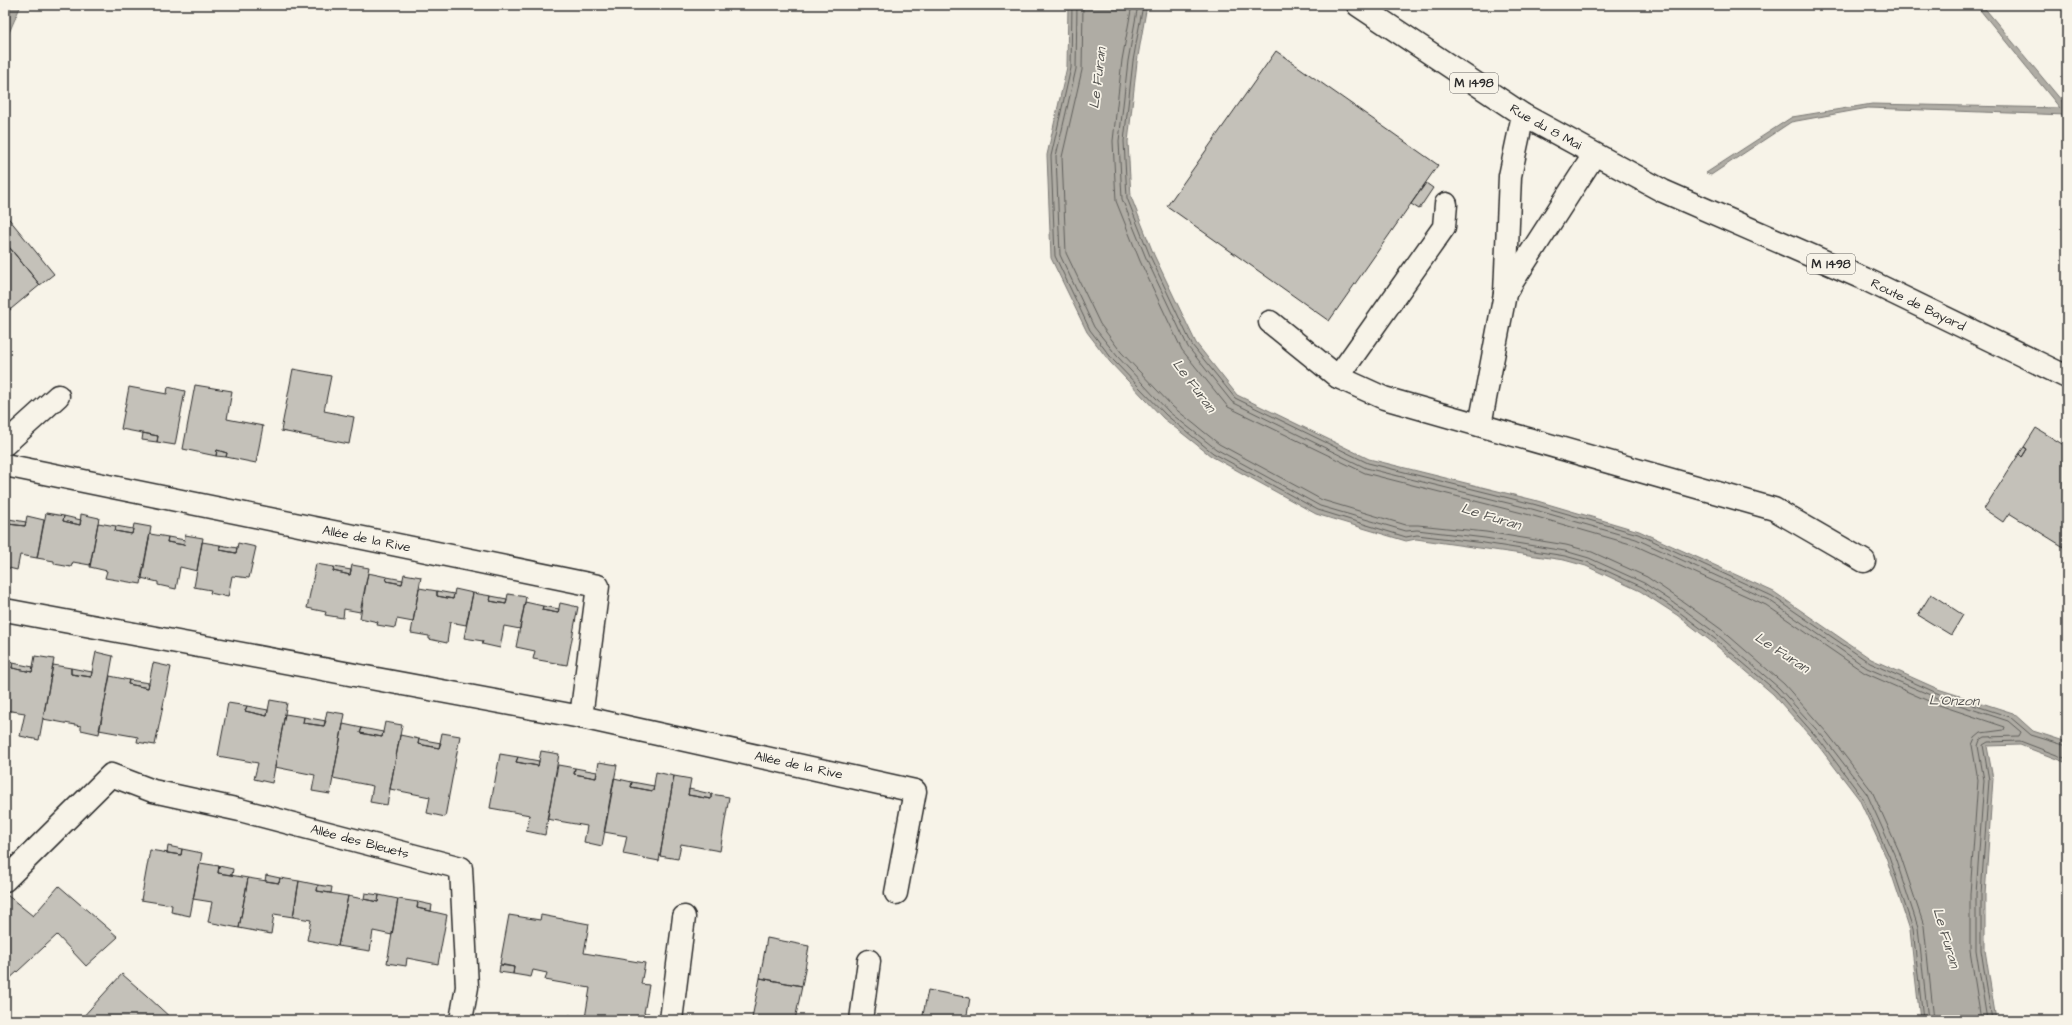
<svg xmlns="http://www.w3.org/2000/svg" width="2072" height="1025" font-family="'Architects Daughter',sans-serif">
	<rect width="100%" height="100%" fill="#f7f3e8"/>
	<filter id="ink" filterUnits="userSpaceOnUse"><feTurbulence type="fractalNoise" baseFrequency=".025" numOctaves="2"/><feDisplacementMap in="SourceGraphic" scale="8" xChannelSelector="R" yChannelSelector="G"/><feConvolveMatrix kernelMatrix="1 2 1 2 8 2 1 2 1" color-interpolation-filters="sRGB"/></filter>
	<g filter="url(#ink)">
		<!-- water -->
		<path fill="#afaca4" stroke="#7a7874" d="M 5,5 L 21,5 L 5,42 Z
			M 1068,5 L 1147,5 L 1137,62 L 1128,142 L 1131,197 L 1154,255 L 1196,343 L 1237,395 L 1369,459 L 1534,500 L 1639,531 L 1774,592 L 1871,659 L 1938,689 L 2013,713 L 2033,731 L 2067,742 L 2067,763 L 2020,745 L 1987,746 L 1993,779 L 1985,895 L 1985,950 L 1996,1020 L 1920,1020 L 1910,930 L 1886,857 L 1859,799 L 1817,744 L 1773,694 L 1712,642 L 1677,615 L 1640,591 L 1586,566 L 1564,560 L 1416,539 L 1406,541 L 1316,514 L 1211,456 L 1163,418 L 1110,362 L 1087,332 L 1051,258 L 1047,155 L 1067,67 Z
			M 1976,5 L 1982,5 L 2067,107 L 2067,115 L 1868,108 L 1791,122 L 1711,175 L 1706,173 L 1792,117 L 1872,104 L 2060,108 Z"/>
		<g fill="none" stroke-linecap="round" stroke-linejoin="round">
			<!-- shore -->
			<path stroke="#605f5b" stroke-width="1" d="M 1072,5 L 1071,68 L 1051,156 L 1055,256 L 1090,330 L 1113,360 L 1166,415 L 1213,453 L 1318,510 L 1406,537 L 1417,535 L 1484,543 L 1565,556 L 1587,562 L 1642,587 L 1679,612 L 1715,639 L 1776,691 L 1820,741 L 1862,797 L 1889,856 L 1913,929 L 1923,1020
				M 1077,5 L 1076,69 L 1056,156 L 1060,255 L 1094,327 L 1117,356 L 1169,412 L 1216,449 L 1320,506 L 1406,531 L 1417,530 L 1485,538 L 1565,551 L 1589,558 L 1644,583 L 1682,608 L 1718,635 L 1779,688 L 1824,738 L 1867,794 L 1894,854 L 1918,927 L 1928,1020
				M 1083,5 L 1082,70 L 1062,157 L 1066,253 L 1100,324 L 1121,352 L 1173,407 L 1219,444 L 1322,500 L 1406,525 L 1418,525 L 1486,532 L 1566,545 L 1592,552 L 1647,577 L 1685,603 L 1722,630 L 1784,684 L 1828,734 L 1872,791 L 1899,851 L 1924,926 L 1934,1020
				M 1132,5 L 1122,60 L 1113,141 L 1116,201 L 1140,261 L 1182,350 L 1228,407 L 1365,473 L 1530,515 L 1634,545 L 1766,605 L 1865,673 L 1933,703 L 2005,727 L 2004,730 L 1981,733 L 1975,738 L 1972,745 L 1978,780 L 1970,894 L 1970,950 L 1981,1020
				M 1138,5 L 1128,61 L 1119,141 L 1122,199 L 1146,258 L 1188,347 L 1232,402 L 1366,468 L 1532,509 L 1636,539 L 1769,600 L 1867,668 L 1935,697 L 2008,721 L 2021,732 L 2019,736 L 1985,737 L 1980,740 L 1978,746 L 1984,780 L 1976,894 L 1976,950 L 1987,1020
				M 1143,5 L 1133,61 L 1124,141 L 1127,198 L 1150,256 L 1192,345 L 1235,398 L 1368,463 L 1533,504 L 1638,534 L 1772,596 L 1870,663 L 1937,693 L 2010,717 L 2031,735 L 2067,746
				M 1992,1020 L 1981,950 L 1981,894 L 1989,780 L 1983,745 L 1988,742 L 2020,741 L 2067,759"/>
		</g>
		<!-- building -->
		<path fill="#c4c1b9" stroke="#2b2b2b" d="M 1276,51 L 1438,165 L 1329,321 L 1167,206 Z
			M 1426,183 L 1433,188 L 1419,209 L 1411,204 Z
			M 5,214 L 54,274 L 40,285 L 5,242 Z
			M 5,242 L 40,285 L 5,314 Z
			M 293,369 L 331,376 L 324,411 L 354,417 L 349,444 L 281,431 Z
			M 195,385 L 232,391 L 227,419 L 263,426 L 256,463 L 226,457 L 227,453 L 217,450 L 216,456 L 183,449 Z
			M 129,387 L 167,394 L 168,387 L 185,391 L 175,445 L 157,442 L 158,436 L 121,429 Z
			M 2036,428 L 2067,447 L 2067,549 L 2009,513 L 2003,522 L 1984,509 L 2019,454 L 2022,457 L 2027,449 L 2024,447 Z
			M 143,433 L 158,436 L 157,442 L 142,440 Z
			M 2024,447 L 2027,449 L 2022,457 L 2019,454 Z
			M 217,450 L 227,453 L 226,457 L 216,456 Z
			M 46,513 L 64,516 L 63,521 L 80,525 L 81,514 L 99,518 L 90,565 L 73,562 L 71,567 L 54,564 L 54,561 L 37,558 Z
			M 27,516 L 44,520 L 37,558 L 20,555 L 17,570 L 5,567 L 5,518 L 9,519 L 8,524 L 25,526 Z
			M 64,516 L 81,520 L 80,525 L 63,521 Z
			M 9,519 L 26,522 L 25,526 L 8,524 Z
			M 98,523 L 116,526 L 115,531 L 132,534 L 134,524 L 151,527 L 141,584 L 105,578 L 107,571 L 90,567 Z
			M 116,526 L 133,529 L 132,534 L 115,531 Z
			M 150,534 L 168,537 L 167,542 L 184,545 L 185,535 L 203,538 L 197,571 L 180,567 L 176,589 L 158,585 L 158,582 L 141,578 Z
			M 168,537 L 185,540 L 184,545 L 167,542 Z
			M 202,542 L 220,545 L 220,550 L 236,553 L 238,543 L 256,547 L 249,578 L 232,576 L 228,597 L 210,593 L 211,590 L 194,587 Z
			M 220,545 L 237,548 L 236,553 L 220,550 Z
			M 316,564 L 334,567 L 333,571 L 350,575 L 352,565 L 369,568 L 360,612 L 344,609 L 343,618 L 325,615 L 326,612 L 307,608 Z
			M 334,567 L 351,570 L 350,575 L 333,571 Z
			M 368,573 L 387,577 L 386,581 L 402,584 L 404,574 L 421,577 L 413,622 L 397,619 L 395,628 L 377,625 L 378,622 L 360,618 Z
			M 387,577 L 403,580 L 402,584 L 386,581 Z
			M 419,588 L 437,591 L 437,596 L 453,599 L 455,589 L 473,593 L 466,625 L 450,622 L 447,643 L 429,639 L 429,636 L 411,633 Z
			M 437,591 L 454,594 L 453,599 L 437,596 Z
			M 473,593 L 491,596 L 490,601 L 506,604 L 508,594 L 526,597 L 520,629 L 504,626 L 500,648 L 482,644 L 483,641 L 464,638 Z
			M 1931,594 L 1963,615 L 1951,635 L 1918,615 Z
			M 491,596 L 507,599 L 506,604 L 490,601 Z
			M 525,602 L 543,606 L 542,610 L 558,613 L 560,603 L 578,607 L 567,665 L 533,659 L 535,651 L 516,647 Z
			M 543,606 L 559,609 L 558,613 L 542,610 Z
			M 96,652 L 113,656 L 99,734 L 81,730 L 81,726 L 43,719 L 53,665 L 71,668 L 71,674 L 91,677 Z
			M 35,656 L 54,659 L 39,740 L 20,736 L 25,713 L 5,710 L 5,661 L 13,663 L 12,668 L 32,672 Z
			M 13,663 L 33,667 L 32,672 L 12,668 Z
			M 153,663 L 171,667 L 155,745 L 137,742 L 138,737 L 99,730 L 110,676 L 129,680 L 128,684 L 148,688 Z
			M 71,668 L 92,672 L 91,677 L 71,674 Z
			M 129,680 L 149,683 L 148,688 L 128,684 Z
			M 270,700 L 287,703 L 272,783 L 254,779 L 258,763 L 218,756 L 228,703 L 247,706 L 245,711 L 267,716 Z
			M 247,706 L 268,710 L 267,716 L 245,711 Z
			M 327,711 L 345,714 L 330,794 L 312,791 L 315,775 L 275,767 L 285,714 L 304,717 L 303,723 L 324,726 Z
			M 304,717 L 326,721 L 324,726 L 303,723 Z
			M 385,722 L 402,725 L 387,805 L 370,802 L 373,786 L 333,778 L 343,724 L 362,728 L 360,733 L 382,737 Z
			M 362,728 L 383,732 L 382,737 L 360,733 Z
			M 442,733 L 460,736 L 445,817 L 427,813 L 430,797 L 390,789 L 400,735 L 419,739 L 418,744 L 439,748 Z
			M 419,739 L 441,743 L 439,748 L 418,744 Z
			M 541,751 L 559,754 L 545,835 L 526,831 L 530,815 L 490,808 L 500,754 L 518,757 L 516,762 L 538,766 Z
			M 518,757 L 539,761 L 538,766 L 516,762 Z
			M 599,762 L 617,765 L 602,846 L 584,842 L 587,826 L 547,819 L 558,765 L 575,768 L 574,774 L 596,778 Z
			M 575,768 L 597,772 L 596,778 L 574,774 Z
			M 656,772 L 674,776 L 659,861 L 623,854 L 627,836 L 604,832 L 614,778 L 632,782 L 631,787 L 653,791 Z
			M 674,776 L 691,779 L 688,795 L 711,799 L 711,794 L 729,797 L 720,851 L 681,844 L 678,859 L 660,856 Z
			M 632,782 L 654,786 L 653,791 L 631,787 Z
			M 689,789 L 711,794 L 711,799 L 688,795 Z
			M 168,846 L 182,849 L 181,855 L 167,853 Z
			M 182,849 L 202,853 L 190,916 L 171,912 L 172,905 L 141,900 L 150,850 L 181,855 Z
			M 200,863 L 219,866 L 218,873 L 248,878 L 239,928 L 208,922 L 212,902 L 193,899 Z
			M 219,866 L 233,869 L 232,875 L 218,873 Z
			M 266,875 L 280,878 L 279,883 L 265,881 Z
			M 248,878 L 279,883 L 280,878 L 299,881 L 293,917 L 274,914 L 271,934 L 239,928 Z
			M 299,881 L 318,885 L 317,891 L 348,896 L 338,946 L 307,940 L 311,920 L 293,917 Z
			M 318,885 L 332,887 L 331,893 L 317,891 Z
			M 59,886 L 118,937 L 86,966 L 57,935 L 5,983 L 5,897 L 7,895 L 33,916 Z
			M 365,893 L 379,895 L 378,902 L 364,899 Z
			M 379,895 L 398,899 L 392,935 L 373,931 L 370,951 L 338,946 L 348,896 L 378,902 Z
			M 398,899 L 418,902 L 417,908 L 447,915 L 438,964 L 407,958 L 406,966 L 387,963 Z
			M 418,902 L 432,905 L 431,911 L 417,908 Z
			M 509,915 L 540,920 L 541,915 L 589,924 L 584,953 L 645,963 L 641,984 L 649,985 L 644,1013 L 649,1013 L 648,1020 L 568,1020 L 569,1015 L 585,1018 L 590,988 L 545,980 L 547,973 L 533,970 L 531,977 L 513,974 L 514,967 L 500,964 Z
			M 767,938 L 809,946 L 802,986 L 760,978 Z
			M 500,965 L 514,967 L 513,974 L 499,972 Z
			M 122,974 L 146,995 L 173,1020 L 80,1020 Z
			M 760,978 L 802,986 L 795,1020 L 767,1020 L 752,1018 Z
			M 928,990 L 970,998 L 966,1020 L 922,1020 Z"/>
		<g fill="none" stroke-linecap="round" stroke-linejoin="round">
			<!-- minor casing -->
			<g stroke="#2b2b2b" stroke-width="25">
				<g id="minor">
					<path d="M 1446,204 L 1444,227 L 1338,377 L 1384,398 L 1774,509 L 1864,561"/>
					<path d="M 1505,293 L 1594,155"/>
					<path d="M 1270,322 L 1338,377"/>
					<path d="M 1480,425 L 1505,294 L 1510,176 L 1523,115"/>
					<path d="M 5,444 L 58,396"/>
					<path id="s1" d="M 5,465 L 598,586 L 581,717 L 5,610"/>
					<path id="s2" d="M 581,717 L 915,791 L 896,893"/>
					<path id="s3" d="M 5,880 L 111,775 L 153,791 L 240,810 L 461,868 L 467,987 L 461,1020"/>
					<path d="M 671,1020 L 684,917"/>
					<path d="M 861,1020 L 869,961"/>
				</g>
			</g>
			<!-- major casing -->
			<g stroke="#2b2b2b" stroke-width="25">
				<g id="major">
					<path id="s4" d="M 1358,5 L 1523,115 L 1663,191 L 1867,280 L 2067,377"/>
				</g>
			</g>
			<!-- minor -->
			<use href="#minor" stroke="#f7f3e8" stroke-width="22"/>
			<!-- major -->
			<use href="#major" stroke="#f7f3e8" stroke-width="22"/>
		</g>
	</g>
	<g text-anchor="middle" dominant-baseline="central" stroke-width="3.5" stroke-linejoin="round" paint-order="stroke">
		<!-- shield labels -->
		<g fill="#f7f3e8" stroke="#686764" stroke-width="1">
			<rect x="1450" y="73" width="48" height="20" rx="3"/>
			<rect x="1807" y="254" width="48" height="20" rx="3"/>
		</g>
		<g font-size="12" font-weight="bold" fill="#2b2b2b">
			<text x="1474" y="83">M 1498</text>
			<text x="1831" y="264">M 1498</text>
		</g>
		<!-- street labels -->
		<g font-size="13" fill="#2b2b2b" stroke="#f7f3e8">
			<text stroke="none"><textPath href="#s4" startOffset="224">Rue du 8 Mai</textPath></text>
			<text stroke="none"><textPath href="#s4" startOffset="637">Route de Bayard</textPath></text>
			<text stroke="none"><textPath href="#s1" startOffset="369">Allée de la Rive</textPath></text>
			<text stroke="none"><textPath href="#s2" startOffset="223">Allée de la Rive</textPath></text>
			<text stroke="none"><textPath href="#s3" startOffset="407">Allée des Bleuets</textPath></text>
		</g>
		<!-- water labels -->
		<g font-size="14" font-style="italic" fill="#53524f" stroke="#f7f3e8">
			<text transform="translate(1098 78) rotate(-83)">Le Furan</text>
			<text transform="translate(1194 386) rotate(53)">Le Furan</text>
			<text transform="translate(1491 517) rotate(17)">Le Furan</text>
			<text transform="translate(1782 653) rotate(33)">Le Furan</text>
			<text transform="translate(1954 701) rotate(1)">L'Onzon</text>
			<text transform="translate(1946 938) rotate(73)">Le Furan</text>
		</g>
	</g>
	<!-- margin -->
	<rect width="2072" height="1025" fill="none" stroke="#f7f3e8" stroke-width="20"/>
	<rect x="10" y="10" width="2052" height="1005" fill="none" stroke="#2b2b2b" stroke-width="1.5" filter="url(#ink)"/>
</svg>
